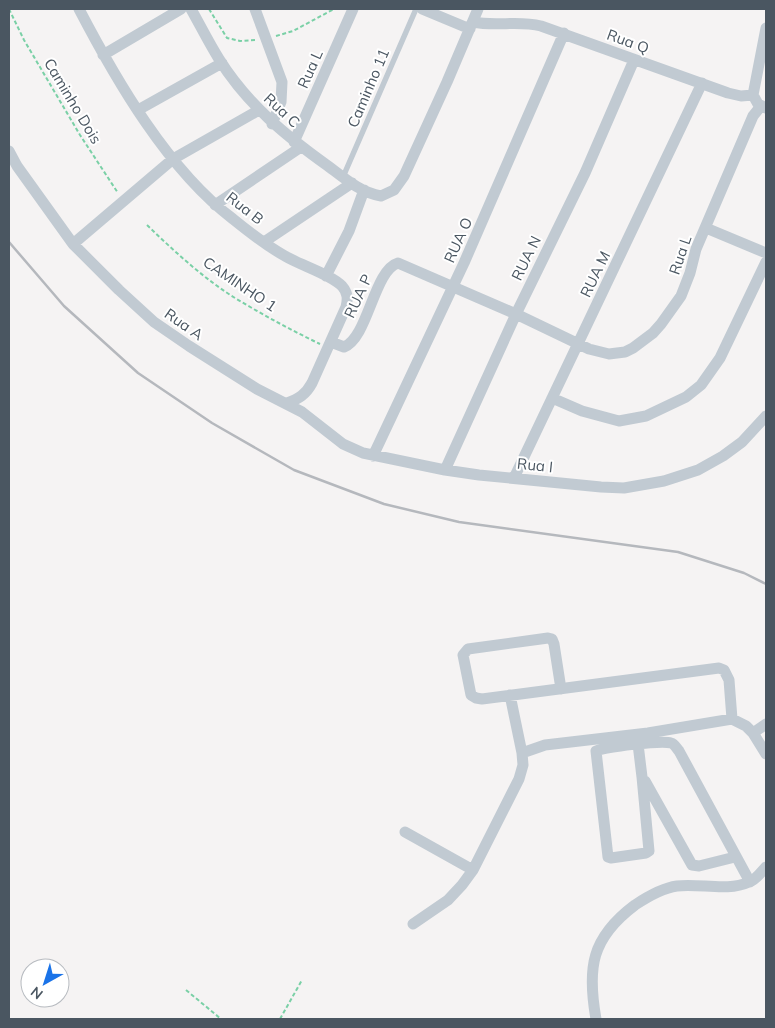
<svg xmlns="http://www.w3.org/2000/svg" width="775" height="1028" font-family="Mulish,sans-serif">
	<rect width="100%" height="100%" fill="#f5f3f3"/>
	<g fill="none" stroke-linecap="round" stroke-linejoin="round">
		<!-- path -->
		<path stroke="#7ad0a6" stroke-width="2" stroke-dasharray="4 2.5" stroke-linecap="butt" d="M 9,9 L 24,40 L 80,135 L 118,193
			M 209,9 L 227,38 L 240,41 L 256,40
			M 276,36 L 293,31 L 334,9
			M 147,225 C 174,251 203,278 235,298 C 263,315 291,330 320,344
			M 186,990 L 221,1019
			M 280,1019 L 302,980"/>
		<!-- service -->
		<path stroke="#c1cad2" stroke-width="5.5" d="M 343,177 L 416,9"/>
		<!-- minor -->
		<path stroke="#c1cad2" stroke-width="11" d="M 79,9 C 116,80 168,170 233,219 C 249,232 267,246 285,256 C 300,265 332,275 342,286 C 348,293 348,299 346,307 L 312,383 C 306,394 299,399 287,403
			M 191,9 C 200,25 209,43 219,59 C 247,104 286,136 328,166 C 344,178 361,193 381,196 L 394,190 L 404,176 L 447,82 L 478,9
			M 255,9 L 282,82 L 281,102 L 272,124
			M 422,9 L 470,29
			M 473,22 C 497,27 517,20 541,26 L 728,93 L 741,96 L 753,95 L 758,104 L 766,108
			M 103,55 L 181,9
			M 753,95 L 766,28
			M 138,110 L 222,63
			M 294,142 L 353,9
			M 9,151 L 17,166 L 73,244 L 119,290 L 154,322 L 189,346 L 257,389 L 302,412 L 343,444 L 363,453 L 445,470 L 479,475 L 601,487 L 624,488 L 664,481 L 698,470 L 723,456 L 742,442 L 766,416
			M 215,205 L 301,147
			M 706,228 L 766,253
			M 264,242 L 352,183
			M 73,244 L 173,159 L 259,110
			M 326,276 L 349,231 L 364,190
			M 331,342 L 344,347 C 368,338 374,270 398,263 L 516,314 L 589,349 L 609,354 L 625,352 L 633,348 L 653,333 L 661,324 L 681,296 L 690,273 L 696,249 L 753,116 L 761,106
			M 552,398 L 582,411 L 619,421 L 646,416 L 686,397 L 701,385 L 720,358 L 766,262
			M 373,456 L 464,263 L 564,33
			M 445,470 L 516,314 L 585,173 L 634,60
			M 514,478 L 702,83
			M 561,689 L 554,644 L 552,639 L 548,638 L 468,649 L 463,655 L 471,695 L 476,698 L 482,699 L 719,668 L 724,670 L 729,680 L 732,719
			M 510,695 L 522,753
			M 753,733 L 766,724
			M 638,744 L 642,777 L 649,851 L 646,853 L 611,858 L 608,857 L 596,751 C 606,747 661,740 671,743 C 675,744 676,748 679,751 L 750,882
			M 645,781 L 692,865 L 699,866 L 735,857
			M 405,832 L 473,870
			M 413,924 L 448,900 L 462,885 L 473,870 L 519,779 L 523,765 L 522,753 L 545,745 L 648,733 L 732,719 L 746,726 L 753,733 L 766,754
			M 596,1019 C 587,968 591,938 635,905 C 647,897 662,888 677,886 C 700,883 727,892 749,882 C 756,880 761,872 766,867"/>
		<!-- rail -->
		<path stroke="#b5b8bd" stroke-width="2.5" d="M 9,242 L 64,306 L 138,373 L 212,423 L 294,470 L 384,504 L 459,522 L 678,552 L 744,573 L 766,584"/>
	</g>
	<g text-anchor="middle" dominant-baseline="central" stroke-width="4" stroke-linejoin="round" paint-order="stroke">
		<!-- street labels -->
		<g font-size="15" fill="#4a5661" stroke="#fff">
			<text transform="translate(628 41) rotate(20)">Rua Q</text>
			<text transform="translate(310 69) rotate(-66)">Rua L</text>
			<text transform="translate(368 88) rotate(-67)">Caminho 11</text>
			<text transform="translate(73 101) rotate(59)">Caminho Dois</text>
			<text transform="translate(282 110) rotate(43)">Rua C</text>
			<text transform="translate(245 208) rotate(38)">Rua B</text>
			<text transform="translate(458 240) rotate(-66)">RUA O</text>
			<text transform="translate(680 255) rotate(-71)">Rua L</text>
			<text transform="translate(526 258) rotate(-64)">RUA N</text>
			<text transform="translate(595 274) rotate(-64)">RUA M</text>
			<text transform="translate(240 284) rotate(34)">CAMINHO 1</text>
			<text transform="translate(358 296) rotate(-65)">RUA P</text>
			<text transform="translate(184 324) rotate(35)">Rua A</text>
			<text transform="translate(535 465) rotate(6)">Rua I</text>
		</g>
	</g>
	<!-- border -->
	<rect width="775" height="1028" fill="none" stroke="#4a5661" stroke-width="20"/>
	<!-- north arrow -->
	<g transform="translate(45 983) rotate(219)"><circle r="24" fill="#ffffff" stroke="#b7bbc0"/>
	<path d="M0-4L9 19L0 12L-9 19Z" fill="#1a73e8"/>
	<text y="-8" font-size="14" font-weight="bold" text-anchor="middle" fill="#4a5661">N</text>
	</g>
</svg>
